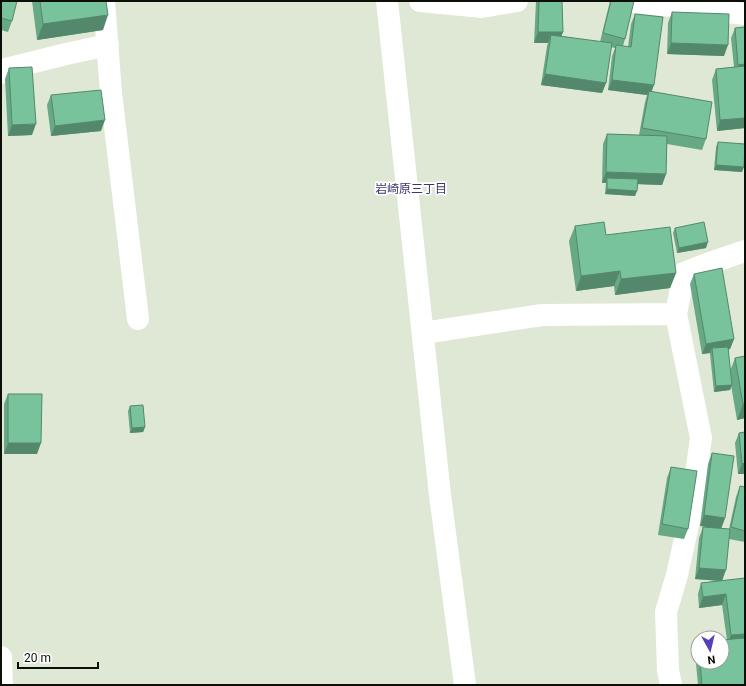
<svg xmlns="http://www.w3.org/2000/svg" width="746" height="686" font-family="Roboto,'Noto Sans JP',sans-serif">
	<rect width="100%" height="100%" fill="#dee8d4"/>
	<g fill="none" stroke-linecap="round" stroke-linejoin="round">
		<!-- street -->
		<path stroke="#fff" stroke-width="22" d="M 104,1 L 111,93 L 138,319
			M 387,1 L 440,495 L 465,685
			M 420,1 L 482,7 L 517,1
			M 627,1 L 745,14
			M 1,73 L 6,69 L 66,54 L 108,45
			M 423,333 L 542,315 L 676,314
			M 1,657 L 2,685
			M 671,685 L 668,670 L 666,612 L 677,575 L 690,516 L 701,438 L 676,314 L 684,273 L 707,264 L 745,251"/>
	</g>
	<!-- wall -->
	<path fill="#67a885" d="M 1,1 L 12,21 L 8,32 L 1,30 Z
		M 32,1 L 106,1 L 103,30 L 37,40 Z
		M 536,1 L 562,1 L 563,32 L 561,36 L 600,42 L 610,1 L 634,1 L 625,39 L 623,46 L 628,47 L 631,24 L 635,14 L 652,92 L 706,139 L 702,150 L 667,144 L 666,174 L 662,185 L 637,184 L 635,196 L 605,194 L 606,183 L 602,183 L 603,144 L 607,134 L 639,135 L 645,102 L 647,95 L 608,90 L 612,56 L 615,48 L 611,47 L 606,83 L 602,93 L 541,85 L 547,46 L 548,43 L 534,43 Z
		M 672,12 L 724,56 L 667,54 L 668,23 Z
		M 745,27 L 745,128 L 717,131 L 712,80 L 716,69 L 734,67 L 731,38 L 735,28 Z
		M 9,68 L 32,135 L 8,136 L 5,79 Z
		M 51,95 L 101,131 L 51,136 L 47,105 Z
		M 718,142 L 742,172 L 714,170 L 716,147 Z
		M 575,226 L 606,235 L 676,273 L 670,288 L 615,295 L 614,286 L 576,291 L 569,241 Z
		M 675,228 L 706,248 L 677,253 L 673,233 Z
		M 694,274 L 734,339 L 730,349 L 728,350 L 730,371 L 735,358 L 745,356 L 745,418 L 737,420 L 731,385 L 730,390 L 714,392 L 710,354 L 710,353 L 702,354 L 690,284 Z
		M 8,394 L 37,454 L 4,454 L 4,404 Z
		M 130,406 L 145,427 L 143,432 L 130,433 L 128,411 Z
		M 745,432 L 745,474 L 738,474 L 735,443 L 739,433 Z
		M 712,453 L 725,518 L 721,529 L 729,529 L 736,497 L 740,486 L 745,487 L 745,542 L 729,539 L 722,581 L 745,578 L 745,685 L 698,685 L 695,653 L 698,644 L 698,662 L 722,662 L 727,640 L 722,605 L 699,608 L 698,594 L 701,583 L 720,581 L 695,579 L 699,538 L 703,527 L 720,528 L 700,526 L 708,464 Z
		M 671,467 L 688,529 L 684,539 L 658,535 L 667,478 Z"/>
	<!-- shaded-wall -->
	<path fill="#54886c" d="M 108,15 L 103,30 L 37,40 L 43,24 Z
		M 538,32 L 563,32 L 559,43 L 551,35 L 548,43 L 534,43 Z
		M 671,43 L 728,45 L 724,56 L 667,54 Z
		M 745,64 L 745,74 L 734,75 L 738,65 Z
		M 545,74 L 606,83 L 602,93 L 541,85 Z
		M 612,80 L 654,85 L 650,96 L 649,91 L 647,95 L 608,90 Z
		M 745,118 L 745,128 L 717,131 L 720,120 Z
		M 105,120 L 101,131 L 51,136 L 55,126 Z
		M 36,124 L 32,135 L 8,136 L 12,125 Z
		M 716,165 L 744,167 L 742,172 L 714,170 Z
		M 606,172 L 666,174 L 662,185 L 607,183 L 607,178 L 606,183 L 602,183 Z
		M 607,189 L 637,191 L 635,196 L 605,194 Z
		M 708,242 L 706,248 L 677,253 L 679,248 Z
		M 620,271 L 614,286 L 576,291 L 581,276 Z
		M 676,273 L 670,288 L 615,295 L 621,279 Z
		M 734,339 L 730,349 L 712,352 L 712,348 L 710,353 L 702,354 L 706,344 Z
		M 732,385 L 730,390 L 714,392 L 716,386 Z
		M 743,404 L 745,404 L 745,418 L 737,420 Z
		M 145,427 L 143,432 L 130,433 L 132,428 Z
		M 8,443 L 41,443 L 37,454 L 4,454 Z
		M 745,463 L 745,474 L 738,474 L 742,464 Z
		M 704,515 L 725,518 L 721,529 L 700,526 Z
		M 699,568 L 726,570 L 722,581 L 695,579 Z
		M 726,594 L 722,605 L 699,608 L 703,597 Z
		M 745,634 L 745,644 L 727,646 L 731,635 Z"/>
	<!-- building -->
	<path fill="#78c39b" stroke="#54886c" d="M 1,1 L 17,1 L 12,21 L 1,18 Z
		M 40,1 L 106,1 L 108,15 L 43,24 Z
		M 539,1 L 562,1 L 563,32 L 538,32 Z
		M 611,1 L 634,1 L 625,39 L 603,33 Z
		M 672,12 L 729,14 L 728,45 L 671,43 Z
		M 635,14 L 663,17 L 654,85 L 612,80 L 616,45 L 631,47 Z
		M 745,27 L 745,64 L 738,65 L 735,28 Z
		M 551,35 L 612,43 L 606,83 L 545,74 Z
		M 745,66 L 745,118 L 720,120 L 716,69 Z
		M 32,67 L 36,124 L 12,125 L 9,68 Z
		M 101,90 L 105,120 L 55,126 L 51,95 Z
		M 649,91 L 712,102 L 706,139 L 642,128 Z
		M 607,134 L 667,136 L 666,174 L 606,172 Z
		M 718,142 L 745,144 L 744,167 L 716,165 Z
		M 607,178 L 638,179 L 637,191 L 607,189 Z
		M 604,222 L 606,235 L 670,227 L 676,273 L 621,279 L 620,271 L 581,276 L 575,226 Z
		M 704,222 L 708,242 L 679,248 L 675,228 Z
		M 722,268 L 734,339 L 706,344 L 694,274 Z
		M 728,347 L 732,385 L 716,386 L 712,348 Z
		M 745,356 L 745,404 L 743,404 L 735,358 Z
		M 8,394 L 42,394 L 41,443 L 8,443 Z
		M 143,405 L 145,427 L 132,428 L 130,406 Z
		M 745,432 L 745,463 L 742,464 L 739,433 Z
		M 712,453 L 734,456 L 725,518 L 704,515 Z
		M 671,467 L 697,471 L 688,529 L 662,524 Z
		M 740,486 L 745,487 L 745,531 L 731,527 Z
		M 703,527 L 730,529 L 726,570 L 699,568 Z
		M 745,578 L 745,634 L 731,635 L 726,594 L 703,597 L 701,583 Z
		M 745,638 L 745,685 L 702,685 L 700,662 L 722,662 L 722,640 Z"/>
	<g text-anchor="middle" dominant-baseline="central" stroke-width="3.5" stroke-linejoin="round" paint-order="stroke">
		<!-- neighbourhood labels -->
		<g font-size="12" fill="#3c3571" stroke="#fff">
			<text x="411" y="189">岩崎原三丁目</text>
		</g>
	</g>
	<!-- border -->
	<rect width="746" height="686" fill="none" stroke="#0c0f08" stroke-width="4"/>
	<!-- north arrow -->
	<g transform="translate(710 650) rotate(172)"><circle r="19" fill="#ffffff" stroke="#9e9f9c"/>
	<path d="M0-3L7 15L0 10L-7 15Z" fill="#5741b9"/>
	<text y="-6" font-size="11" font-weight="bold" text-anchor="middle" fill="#0c0f08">N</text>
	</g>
	<!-- scale -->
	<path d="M18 662v6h80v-6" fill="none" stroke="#0c0f08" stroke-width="2"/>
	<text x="24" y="662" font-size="12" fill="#0c0f08" stroke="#ffffff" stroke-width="3" paint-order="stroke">20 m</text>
</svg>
